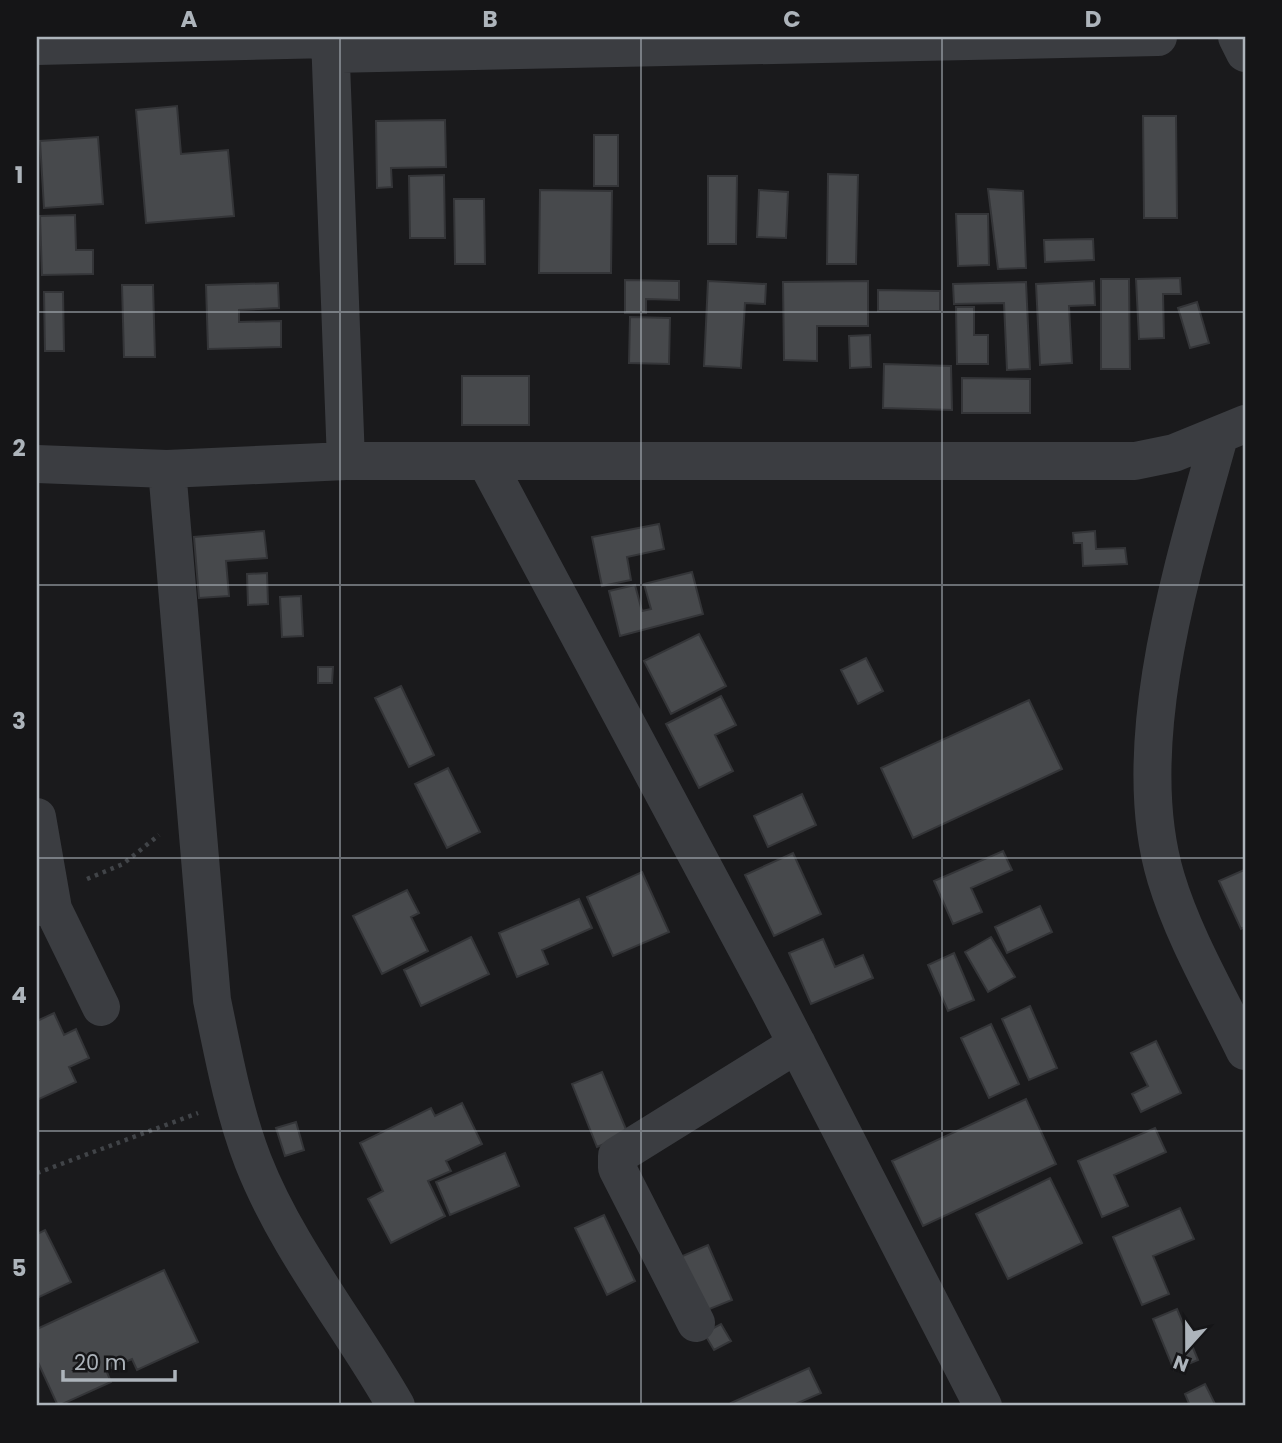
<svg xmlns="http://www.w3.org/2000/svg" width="1282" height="1443" font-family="Poppins,sans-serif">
	<rect width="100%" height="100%" fill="#1a1a1c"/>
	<!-- building -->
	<path fill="#47494c" stroke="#343538" stroke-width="2" d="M 177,106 L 181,154 L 228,150 L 234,216 L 146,223 L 136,110 Z
		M 1143,116 L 1176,116 L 1177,218 L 1144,218 Z
		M 445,120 L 446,167 L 391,168 L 392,187 L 377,188 L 376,121 Z
		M 594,135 L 618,135 L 618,186 L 594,186 Z
		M 98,137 L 103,204 L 44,208 L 40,141 Z
		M 828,174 L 858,175 L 856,264 L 827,264 Z
		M 444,175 L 445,238 L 410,238 L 409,176 Z
		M 708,176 L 737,176 L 736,244 L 708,244 Z
		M 988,189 L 1023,191 L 1026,268 L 998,269 Z
		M 540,190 L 612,191 L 611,273 L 539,273 Z
		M 759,190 L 788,192 L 786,238 L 757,237 Z
		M 454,199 L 484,199 L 485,264 L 455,264 Z
		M 956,214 L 988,214 L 989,265 L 958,266 Z
		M 75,215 L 76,250 L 93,250 L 93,274 L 42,275 L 40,216 Z
		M 1093,239 L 1094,260 L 1045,262 L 1044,240 Z
		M 1180,278 L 1181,294 L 1163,294 L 1164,338 L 1139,339 L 1136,279 Z
		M 1101,279 L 1129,279 L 1130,369 L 1101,369 Z
		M 625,280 L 679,281 L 679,300 L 646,299 L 646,313 L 625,313 Z
		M 708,281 L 766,284 L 765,304 L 745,303 L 741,368 L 704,366 Z
		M 868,281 L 868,326 L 817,326 L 817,361 L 784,360 L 783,282 Z
		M 1094,281 L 1095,305 L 1069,306 L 1072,363 L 1040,365 L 1036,284 Z
		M 1026,282 L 1030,369 L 1007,370 L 1004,303 L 954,304 L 953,284 Z
		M 278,283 L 279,308 L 239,310 L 239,322 L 281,321 L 281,347 L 208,349 L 206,285 Z
		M 122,285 L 153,285 L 155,357 L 124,357 Z
		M 878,290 L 940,291 L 940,311 L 878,311 Z
		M 44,292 L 63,292 L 64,351 L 45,351 Z
		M 1197,302 L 1209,343 L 1190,348 L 1178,308 Z
		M 956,307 L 974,307 L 974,335 L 988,335 L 988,364 L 957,364 Z
		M 630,317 L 670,318 L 669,364 L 629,363 Z
		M 870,335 L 871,367 L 850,368 L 849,336 Z
		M 884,364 L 951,366 L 952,410 L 883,408 Z
		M 462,376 L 529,376 L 529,425 L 462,425 Z
		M 962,378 L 1030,379 L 1030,413 L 962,413 Z
		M 659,524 L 664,549 L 627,557 L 631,580 L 602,586 L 592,537 Z
		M 264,531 L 267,558 L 226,561 L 229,596 L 199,598 L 194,537 Z
		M 1095,531 L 1096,549 L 1125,548 L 1127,564 L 1083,566 L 1082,543 L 1074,543 L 1073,533 Z
		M 692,572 L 703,614 L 620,636 L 609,591 L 635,585 L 642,611 L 651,609 L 644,584 Z
		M 267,573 L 268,604 L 248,605 L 247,574 Z
		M 301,596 L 303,636 L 282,637 L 280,597 Z
		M 699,634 L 726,686 L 671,714 L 644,661 Z
		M 866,658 L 883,691 L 858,704 L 841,670 Z
		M 318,667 L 333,667 L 332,683 L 318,683 Z
		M 401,686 L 434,755 L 409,767 L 375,698 Z
		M 721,696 L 736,725 L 715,735 L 733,771 L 699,788 L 666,724 Z
		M 1029,700 L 1062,769 L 913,838 L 881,768 Z
		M 448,768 L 480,832 L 447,848 L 415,784 Z
		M 802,794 L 816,825 L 768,847 L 754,816 Z
		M 1003,851 L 1012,870 L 971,888 L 982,912 L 953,924 L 934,881 Z
		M 793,853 L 821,914 L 774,936 L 745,875 Z
		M 1244,870 L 1245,927 L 1241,929 L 1219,881 Z
		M 642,872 L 669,932 L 613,956 L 587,897 Z
		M 407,890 L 419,913 L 411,917 L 428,951 L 382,974 L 353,916 Z
		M 579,899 L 592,928 L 542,950 L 548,964 L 517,977 L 499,933 Z
		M 1040,906 L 1052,932 L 1007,953 L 995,927 Z
		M 471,937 L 489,974 L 421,1006 L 404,970 Z
		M 991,937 L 1015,977 L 988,992 L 965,952 Z
		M 823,939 L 835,967 L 863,955 L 873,978 L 811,1004 L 789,953 Z
		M 954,953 L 974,1000 L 948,1011 L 928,965 Z
		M 1030,1006 L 1057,1068 L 1029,1080 L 1002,1019 Z
		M 54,1013 L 64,1035 L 76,1029 L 89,1058 L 69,1067 L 76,1082 L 37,1100 L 37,1021 Z
		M 991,1024 L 1019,1084 L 989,1098 L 961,1038 Z
		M 1156,1041 L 1181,1093 L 1141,1112 L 1132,1094 L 1148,1086 L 1131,1053 Z
		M 602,1072 L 628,1134 L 597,1147 L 572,1084 Z
		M 1026,1099 L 1056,1164 L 923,1226 L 892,1161 Z
		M 462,1103 L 482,1144 L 446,1161 L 451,1171 L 428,1181 L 445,1216 L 391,1243 L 368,1199 L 383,1191 L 360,1143 L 431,1108 L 435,1116 Z
		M 296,1122 L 304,1150 L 285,1156 L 276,1128 Z
		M 1155,1128 L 1166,1152 L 1114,1175 L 1128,1206 L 1102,1217 L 1078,1161 Z
		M 505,1153 L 519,1186 L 450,1215 L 436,1182 Z
		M 1050,1178 L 1082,1243 L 1008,1279 L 976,1214 Z
		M 1180,1208 L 1194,1239 L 1153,1256 L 1169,1294 L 1142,1305 L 1113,1237 Z
		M 604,1215 L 635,1281 L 607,1295 L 575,1228 Z
		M 45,1230 L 71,1282 L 37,1298 L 37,1234 Z
		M 708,1245 L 732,1300 L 702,1312 L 678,1258 Z
		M 164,1270 L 198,1342 L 137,1370 L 132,1359 L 106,1370 L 111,1382 L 58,1406 L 37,1360 L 37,1329 Z
		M 1177,1309 L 1198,1360 L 1174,1370 L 1153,1319 Z
		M 721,1324 L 731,1341 L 714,1350 L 704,1333 Z
		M 809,1368 L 821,1393 L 791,1406 L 733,1406 L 731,1403 Z
		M 1205,1384 L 1216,1406 L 1190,1406 L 1185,1394 Z"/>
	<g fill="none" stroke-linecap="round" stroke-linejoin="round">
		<!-- path -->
		<path stroke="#414448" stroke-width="4.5" stroke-dasharray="3.5 5" stroke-linecap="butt" d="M 87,879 L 123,864 L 159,835
			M 37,1173 L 198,1113"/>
		<!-- minor -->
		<path stroke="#3b3d41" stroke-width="38" d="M 330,37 L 346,461
			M 1237,37 L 1245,53
			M 37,46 L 330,39
			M 330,54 L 1158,37
			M 1219,437 C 1183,566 1126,746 1166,878 C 1184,938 1218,995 1245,1051
			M 486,461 L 771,994 L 983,1406
			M 37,464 L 167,469 L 346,461 L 1135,461 L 1174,453 L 1245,424
			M 167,469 L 212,1000 C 223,1053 233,1109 253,1161 C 287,1248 350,1325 396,1406
			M 37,817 L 53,909
			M 37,906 L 53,909 L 101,1007
			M 696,1323 L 617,1168 L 617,1156 L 797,1044"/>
	</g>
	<!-- grid -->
	<path fill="none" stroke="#adb4bb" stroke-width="2" stroke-opacity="0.55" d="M 340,37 L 340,1406M 641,37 L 641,1406M 942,37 L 942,1406M 37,312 L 1245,312M 37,585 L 1245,585M 37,858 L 1245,858M 37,1131 L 1245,1131"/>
	<!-- border -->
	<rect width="1282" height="1443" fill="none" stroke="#151517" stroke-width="77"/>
	<!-- north arrow -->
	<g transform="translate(1187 1348) rotate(201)" stroke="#151517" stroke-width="5" paint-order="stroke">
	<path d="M0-5L12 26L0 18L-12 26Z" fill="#adb4bb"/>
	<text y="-10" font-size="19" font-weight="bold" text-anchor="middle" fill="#adb4bb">N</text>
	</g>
	<!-- scale -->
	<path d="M63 1370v10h112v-10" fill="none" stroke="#adb4bb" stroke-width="3.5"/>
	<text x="74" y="1370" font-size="21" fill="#adb4bb" stroke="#151517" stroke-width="5" paint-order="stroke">20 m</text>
	<rect x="38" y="38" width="1206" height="1366" fill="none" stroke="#adb4bb" stroke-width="2.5"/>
	<g font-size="23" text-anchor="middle" font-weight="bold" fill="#adb4bb">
		<text x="189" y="27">A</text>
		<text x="490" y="27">B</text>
		<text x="792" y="27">C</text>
		<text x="1093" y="27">D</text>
		<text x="19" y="183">1</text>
		<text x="19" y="456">2</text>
		<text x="19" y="729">3</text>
		<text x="19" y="1003">4</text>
		<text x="19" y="1276">5</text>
	</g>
</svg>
